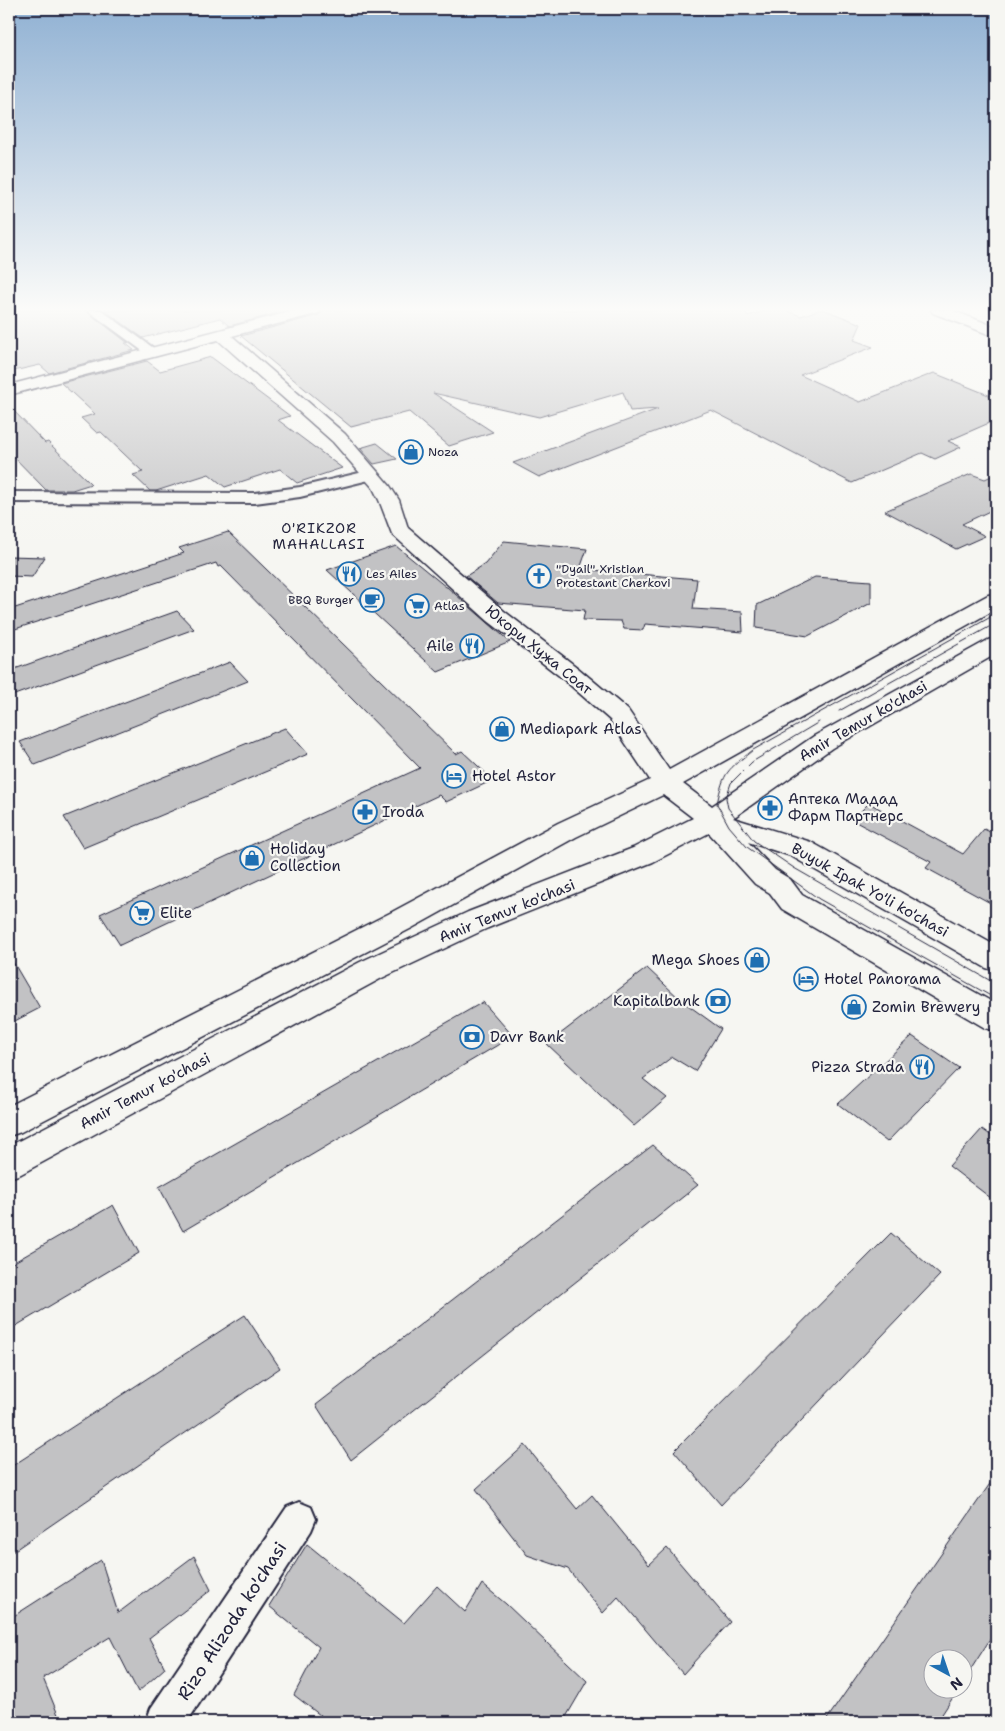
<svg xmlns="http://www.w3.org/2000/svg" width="1005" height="1731" font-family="'Shantell Sans',sans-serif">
	<rect width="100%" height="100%" fill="#f6f6f2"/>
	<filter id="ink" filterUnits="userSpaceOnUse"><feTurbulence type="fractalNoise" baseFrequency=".02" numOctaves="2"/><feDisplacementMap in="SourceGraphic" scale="10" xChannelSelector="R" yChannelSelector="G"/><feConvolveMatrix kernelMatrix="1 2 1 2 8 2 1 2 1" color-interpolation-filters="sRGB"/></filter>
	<g filter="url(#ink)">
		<!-- building -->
		<path fill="#c2c2c4" stroke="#22223b" d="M 9,310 L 85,310 L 128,343 L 125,343 L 134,350 L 49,373 L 40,365 L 9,372 Z
			M 104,310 L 290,310 L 229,326 L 220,318 L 143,338 Z
			M 323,310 L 746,310 L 747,316 L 769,310 L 785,310 L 801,316 L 818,310 L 825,310 L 861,324 L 854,340 L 873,347 L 800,375 L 860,402 L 934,373 L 996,398 L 996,420 L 948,441 L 961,447 L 935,459 L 922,453 L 852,483 L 711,410 L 539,477 L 513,463 L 658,409 L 630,411 L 623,392 L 539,417 L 433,393 L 493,432 L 449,446 L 409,412 L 351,427 L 241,336 L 319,315 Z
			M 211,357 L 290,416 L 278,420 L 342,468 L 297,483 L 280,469 L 225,487 L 209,474 L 156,491 L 150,491 L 133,475 L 143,472 L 101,432 L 97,433 L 81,418 L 95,414 L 61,383 L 147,361 L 160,371 Z
			M 9,406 L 45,443 L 48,442 L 91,484 L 72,490 L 46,490 L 9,452 Z
			M 377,443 L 397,459 L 374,464 L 360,448 Z
			M 971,474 L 985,479 L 996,474 L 996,508 L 962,524 L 985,536 L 956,549 L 885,511 Z
			M 228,532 L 456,754 L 462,751 L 493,780 L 446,802 L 439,795 L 120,945 L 100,914 L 420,768 L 221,566 L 218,567 L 216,563 L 9,631 L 9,610 L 184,553 L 179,548 Z
			M 504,541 L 587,549 L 580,569 L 697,579 L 693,609 L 742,612 L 743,632 L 645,624 L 643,630 L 624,629 L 621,621 L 583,620 L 585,610 L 498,603 L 466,576 L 485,564 Z
			M 396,546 L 446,587 L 447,587 L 510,642 L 438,672 L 327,570 Z
			M 9,556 L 45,557 L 32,577 L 9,576 Z
			M 815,577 L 871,581 L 871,603 L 808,636 L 756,628 L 757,605 Z
			M 177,611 L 194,629 L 9,697 L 9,671 Z
			M 230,662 L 248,681 L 35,765 L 20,742 Z
			M 285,728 L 308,754 L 83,848 L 64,817 Z
			M 869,803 L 963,854 L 984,829 L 996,835 L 996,906 L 926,868 L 931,862 L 852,820 Z
			M 9,955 L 40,1008 L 9,1024 Z
			M 647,968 L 681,1000 L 721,1029 L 695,1071 L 672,1057 L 643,1079 L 667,1098 L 634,1126 L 547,1044 Z
			M 483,1002 L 513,1036 L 183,1231 L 159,1187 Z
			M 912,1036 L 959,1068 L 887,1142 L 838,1104 Z
			M 982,1129 L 996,1139 L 996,1202 L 949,1166 Z
			M 653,1145 L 698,1185 L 351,1460 L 316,1405 Z
			M 113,1205 L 139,1253 L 9,1330 L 9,1265 Z
			M 891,1233 L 940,1275 L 721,1505 L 674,1451 Z
			M 245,1315 L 280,1368 L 9,1554 L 9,1468 Z
			M 525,1445 L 577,1509 L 592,1495 L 649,1565 L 667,1548 L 730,1622 L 683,1674 L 618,1597 L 603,1613 L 568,1569 L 527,1555 L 476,1489 Z
			M 996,1475 L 996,1630 L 962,1683 L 962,1658 L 932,1658 L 932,1688 L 959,1688 L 937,1722 L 825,1722 Z
			M 307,1544 L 404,1623 L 437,1586 L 465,1612 L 482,1584 L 506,1604 L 587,1681 L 563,1722 L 329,1722 L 294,1695 L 319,1647 L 269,1606 Z
			M 194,1556 L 211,1590 L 149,1638 L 165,1668 L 138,1692 L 110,1637 L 43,1678 L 61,1722 L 13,1722 L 9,1695 L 9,1619 L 101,1560 L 118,1613 Z"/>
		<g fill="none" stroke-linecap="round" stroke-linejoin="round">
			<!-- street casing -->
			<g stroke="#22223b" stroke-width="4">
				<path id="street" d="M 87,310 L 101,310 L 159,352 L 158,355 L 148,355 Z
					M 372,470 L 377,472 L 380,475 L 377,478 L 300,497 L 255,503 L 9,502 L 9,492 L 255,493 L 300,487 Z
					M 299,1502 L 311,1507 L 316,1519 L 311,1531 L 187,1722 L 146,1722 L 151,1708 L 287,1507 Z"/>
			</g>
			<!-- secondary casing -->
			<g stroke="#22223b" stroke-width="3">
				<path id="secondary" d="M 297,310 L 321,310 L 319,313 L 232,336 L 345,434 L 390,486 L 399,500 L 408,528 L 504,611 L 578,668 L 628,710 L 669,770 L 988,595 L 996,594 L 996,609 L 683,784 L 712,806 L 814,736 L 988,640 L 996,638 L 996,654 L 832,748 L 733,818 L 811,842 L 996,946 L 996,971 L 986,968 L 791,856 L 748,842 L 775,870 L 790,879 L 802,895 L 996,1004 L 996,1031 L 985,1028 L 782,909 L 770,893 L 755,884 L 709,833 L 653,862 L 488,928 L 382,978 L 21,1174 L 9,1178 L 9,1146 L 360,962 L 468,912 L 633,848 L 693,818 L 663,795 L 576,837 L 412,928 L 21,1132 L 9,1136 L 9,1106 L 392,912 L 558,823 L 650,780 L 610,720 L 562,678 L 488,621 L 392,534 L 379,500 L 373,488 L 333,442 L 218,340 L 9,395 L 9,385 Z
					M 931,310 L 951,310 L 996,327 L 996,337 L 933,313 Z"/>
			</g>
			<!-- street -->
			<use href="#street" fill="#f6f6f2" fill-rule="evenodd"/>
			<!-- secondary -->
			<use href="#secondary" fill="#f6f6f2" fill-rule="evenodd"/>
			<!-- tram -->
			<path stroke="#22223b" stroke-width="1" d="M 953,310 L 996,326
				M 996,614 L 753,750 C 727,771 724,770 717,804 L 729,826 L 747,847 L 819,899 L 996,999
				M 839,711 L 989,627
				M 819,722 L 752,762 L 731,783 L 726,798 L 728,808 L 754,841 L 794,868 L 996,984"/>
		</g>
	</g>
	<!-- sky -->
	<linearGradient id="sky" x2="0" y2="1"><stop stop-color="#90b1d3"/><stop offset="0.56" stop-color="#fbfbf9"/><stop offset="1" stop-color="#fbfbf9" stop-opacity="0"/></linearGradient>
	<rect width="1005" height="552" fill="url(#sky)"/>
	<!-- icons -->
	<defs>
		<g id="shop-ring" transform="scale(1.25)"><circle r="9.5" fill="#f6f6f2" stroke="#1f6fb2" stroke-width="1.5"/><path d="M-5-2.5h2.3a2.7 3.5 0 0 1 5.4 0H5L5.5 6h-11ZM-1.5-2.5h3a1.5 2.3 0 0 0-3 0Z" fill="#1f6fb2"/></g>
		<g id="restaurant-ring" transform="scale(1.25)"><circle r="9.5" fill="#f6f6f2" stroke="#1f6fb2" stroke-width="1.5"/><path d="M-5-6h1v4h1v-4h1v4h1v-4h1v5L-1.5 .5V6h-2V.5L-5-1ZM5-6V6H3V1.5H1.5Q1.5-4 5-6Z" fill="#1f6fb2"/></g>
		<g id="church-ring" transform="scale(1.25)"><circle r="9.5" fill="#f6f6f2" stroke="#1f6fb2" stroke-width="1.5"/><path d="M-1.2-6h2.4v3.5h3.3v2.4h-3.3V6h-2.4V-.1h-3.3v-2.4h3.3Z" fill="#1f6fb2"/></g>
		<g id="cafe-ring" transform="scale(1.25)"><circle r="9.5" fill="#f6f6f2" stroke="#1f6fb2" stroke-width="1.5"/><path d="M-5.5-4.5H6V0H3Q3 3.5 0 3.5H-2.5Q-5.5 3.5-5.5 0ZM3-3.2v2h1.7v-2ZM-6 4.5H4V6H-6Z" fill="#1f6fb2"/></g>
		<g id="supermarket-ring" transform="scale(1.25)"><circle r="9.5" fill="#f6f6f2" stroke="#1f6fb2" stroke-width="1.5"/><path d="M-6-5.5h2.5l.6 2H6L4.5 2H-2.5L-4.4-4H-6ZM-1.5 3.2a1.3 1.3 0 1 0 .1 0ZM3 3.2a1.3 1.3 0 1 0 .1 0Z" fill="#1f6fb2"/></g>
		<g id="hotel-ring" transform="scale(1.25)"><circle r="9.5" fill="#f6f6f2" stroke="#1f6fb2" stroke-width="1.5"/><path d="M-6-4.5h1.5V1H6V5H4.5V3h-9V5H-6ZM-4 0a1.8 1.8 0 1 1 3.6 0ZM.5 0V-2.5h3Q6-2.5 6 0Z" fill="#1f6fb2"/></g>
		<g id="pharmacy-ring" transform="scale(1.25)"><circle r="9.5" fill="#f6f6f2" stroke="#1f6fb2" stroke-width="1.5"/><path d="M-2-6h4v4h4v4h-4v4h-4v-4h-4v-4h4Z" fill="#1f6fb2"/></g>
		<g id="bank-ring" transform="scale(1.25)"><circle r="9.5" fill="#f6f6f2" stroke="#1f6fb2" stroke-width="1.5"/><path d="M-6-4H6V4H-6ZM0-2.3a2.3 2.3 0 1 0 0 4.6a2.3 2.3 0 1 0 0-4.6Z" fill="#1f6fb2"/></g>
	</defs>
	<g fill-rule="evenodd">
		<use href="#shop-ring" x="411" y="452"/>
		<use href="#restaurant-ring" x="349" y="574"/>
		<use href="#church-ring" x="539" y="576"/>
		<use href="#cafe-ring" x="372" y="600"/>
		<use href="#supermarket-ring" x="417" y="606"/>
		<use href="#restaurant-ring" x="472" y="646"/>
		<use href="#shop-ring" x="502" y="729"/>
		<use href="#hotel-ring" x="454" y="776"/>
		<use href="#pharmacy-ring" x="770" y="808"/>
		<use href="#pharmacy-ring" x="365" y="812"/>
		<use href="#shop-ring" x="252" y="858"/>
		<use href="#supermarket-ring" x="142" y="913"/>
		<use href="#shop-ring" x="757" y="960"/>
		<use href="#hotel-ring" x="806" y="979"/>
		<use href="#bank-ring" x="718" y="1001"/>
		<use href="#shop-ring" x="854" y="1007"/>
		<use href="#bank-ring" x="472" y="1037"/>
		<use href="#restaurant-ring" x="922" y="1067"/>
	</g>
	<g text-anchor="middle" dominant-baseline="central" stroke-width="4.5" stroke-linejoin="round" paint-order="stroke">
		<!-- far-poi labels -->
		<g font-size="12" fill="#22223b" stroke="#f6f6f2" text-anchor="start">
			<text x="428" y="452">Noza</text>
			<text x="556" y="569">"Dyail" Xristian<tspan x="556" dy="14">Protestant Cherkovi</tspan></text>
			<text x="366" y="574">Les Ailes</text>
			<text x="354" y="600" text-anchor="end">BBQ Burger</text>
			<text x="434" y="606">Atlas</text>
		</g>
		<!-- far-neighbourhood labels -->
		<g font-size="14" letter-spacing="1" fill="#22223b" stroke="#f6f6f2">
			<text x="319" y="528">O'RIKZOR<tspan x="319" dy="16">MAHALLASI</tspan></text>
		</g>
		<!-- poi labels -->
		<g font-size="15" fill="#22223b" stroke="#f6f6f2" text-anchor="start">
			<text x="454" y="646" text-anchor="end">Aile</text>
			<text x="520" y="729">Mediapark Atlas</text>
			<text x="472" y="776">Hotel Astor</text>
			<text x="788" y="799">Аптека Мадад<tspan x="788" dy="17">Фарм Партнерс</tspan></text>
			<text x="382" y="812">Iroda</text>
			<text x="270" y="849">Holiday<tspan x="270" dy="17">Collection</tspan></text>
			<text x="160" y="913">Elite</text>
			<text x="740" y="960" text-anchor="end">Mega Shoes</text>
			<text x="824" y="979">Hotel Panorama</text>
			<text x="700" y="1001" text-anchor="end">Kapitalbank</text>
			<text x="872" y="1007">Zomin Brewery</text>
			<text x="490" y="1037">Davr Bank</text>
			<text x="904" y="1067" text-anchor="end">Pizza Strada</text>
		</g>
		<!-- street labels -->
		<g font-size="15" fill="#22223b" stroke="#f6f6f2">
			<text transform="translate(539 650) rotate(39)">Юкори Хужа Соат</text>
			<text transform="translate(863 721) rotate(-30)">Amir Temur ko'chasi</text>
			<text transform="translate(870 890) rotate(29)">Buyuk Ipak Yo'li ko'chasi</text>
			<text transform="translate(507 911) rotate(-22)">Amir Temur ko'chasi</text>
			<text transform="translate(145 1091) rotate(-28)">Amir Temur ko'chasi</text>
		</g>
		<!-- near-street labels -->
		<g font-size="18" fill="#22223b" stroke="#f6f6f2">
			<text transform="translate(232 1621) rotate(-57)">Rizo Alizoda ko'chasi</text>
		</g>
	</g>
	<!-- margin -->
	<rect width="1005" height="1731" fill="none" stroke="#f6f6f2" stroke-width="30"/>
	<rect x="15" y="15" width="975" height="1701" fill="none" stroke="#22223b" stroke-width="2" filter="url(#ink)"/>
	<!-- north arrow -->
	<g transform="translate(948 1674) rotate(140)"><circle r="24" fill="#f6f6f2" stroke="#a1a1a9"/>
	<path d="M0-4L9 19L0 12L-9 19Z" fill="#1f6fb2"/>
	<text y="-8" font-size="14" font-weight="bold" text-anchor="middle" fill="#22223b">N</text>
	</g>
</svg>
